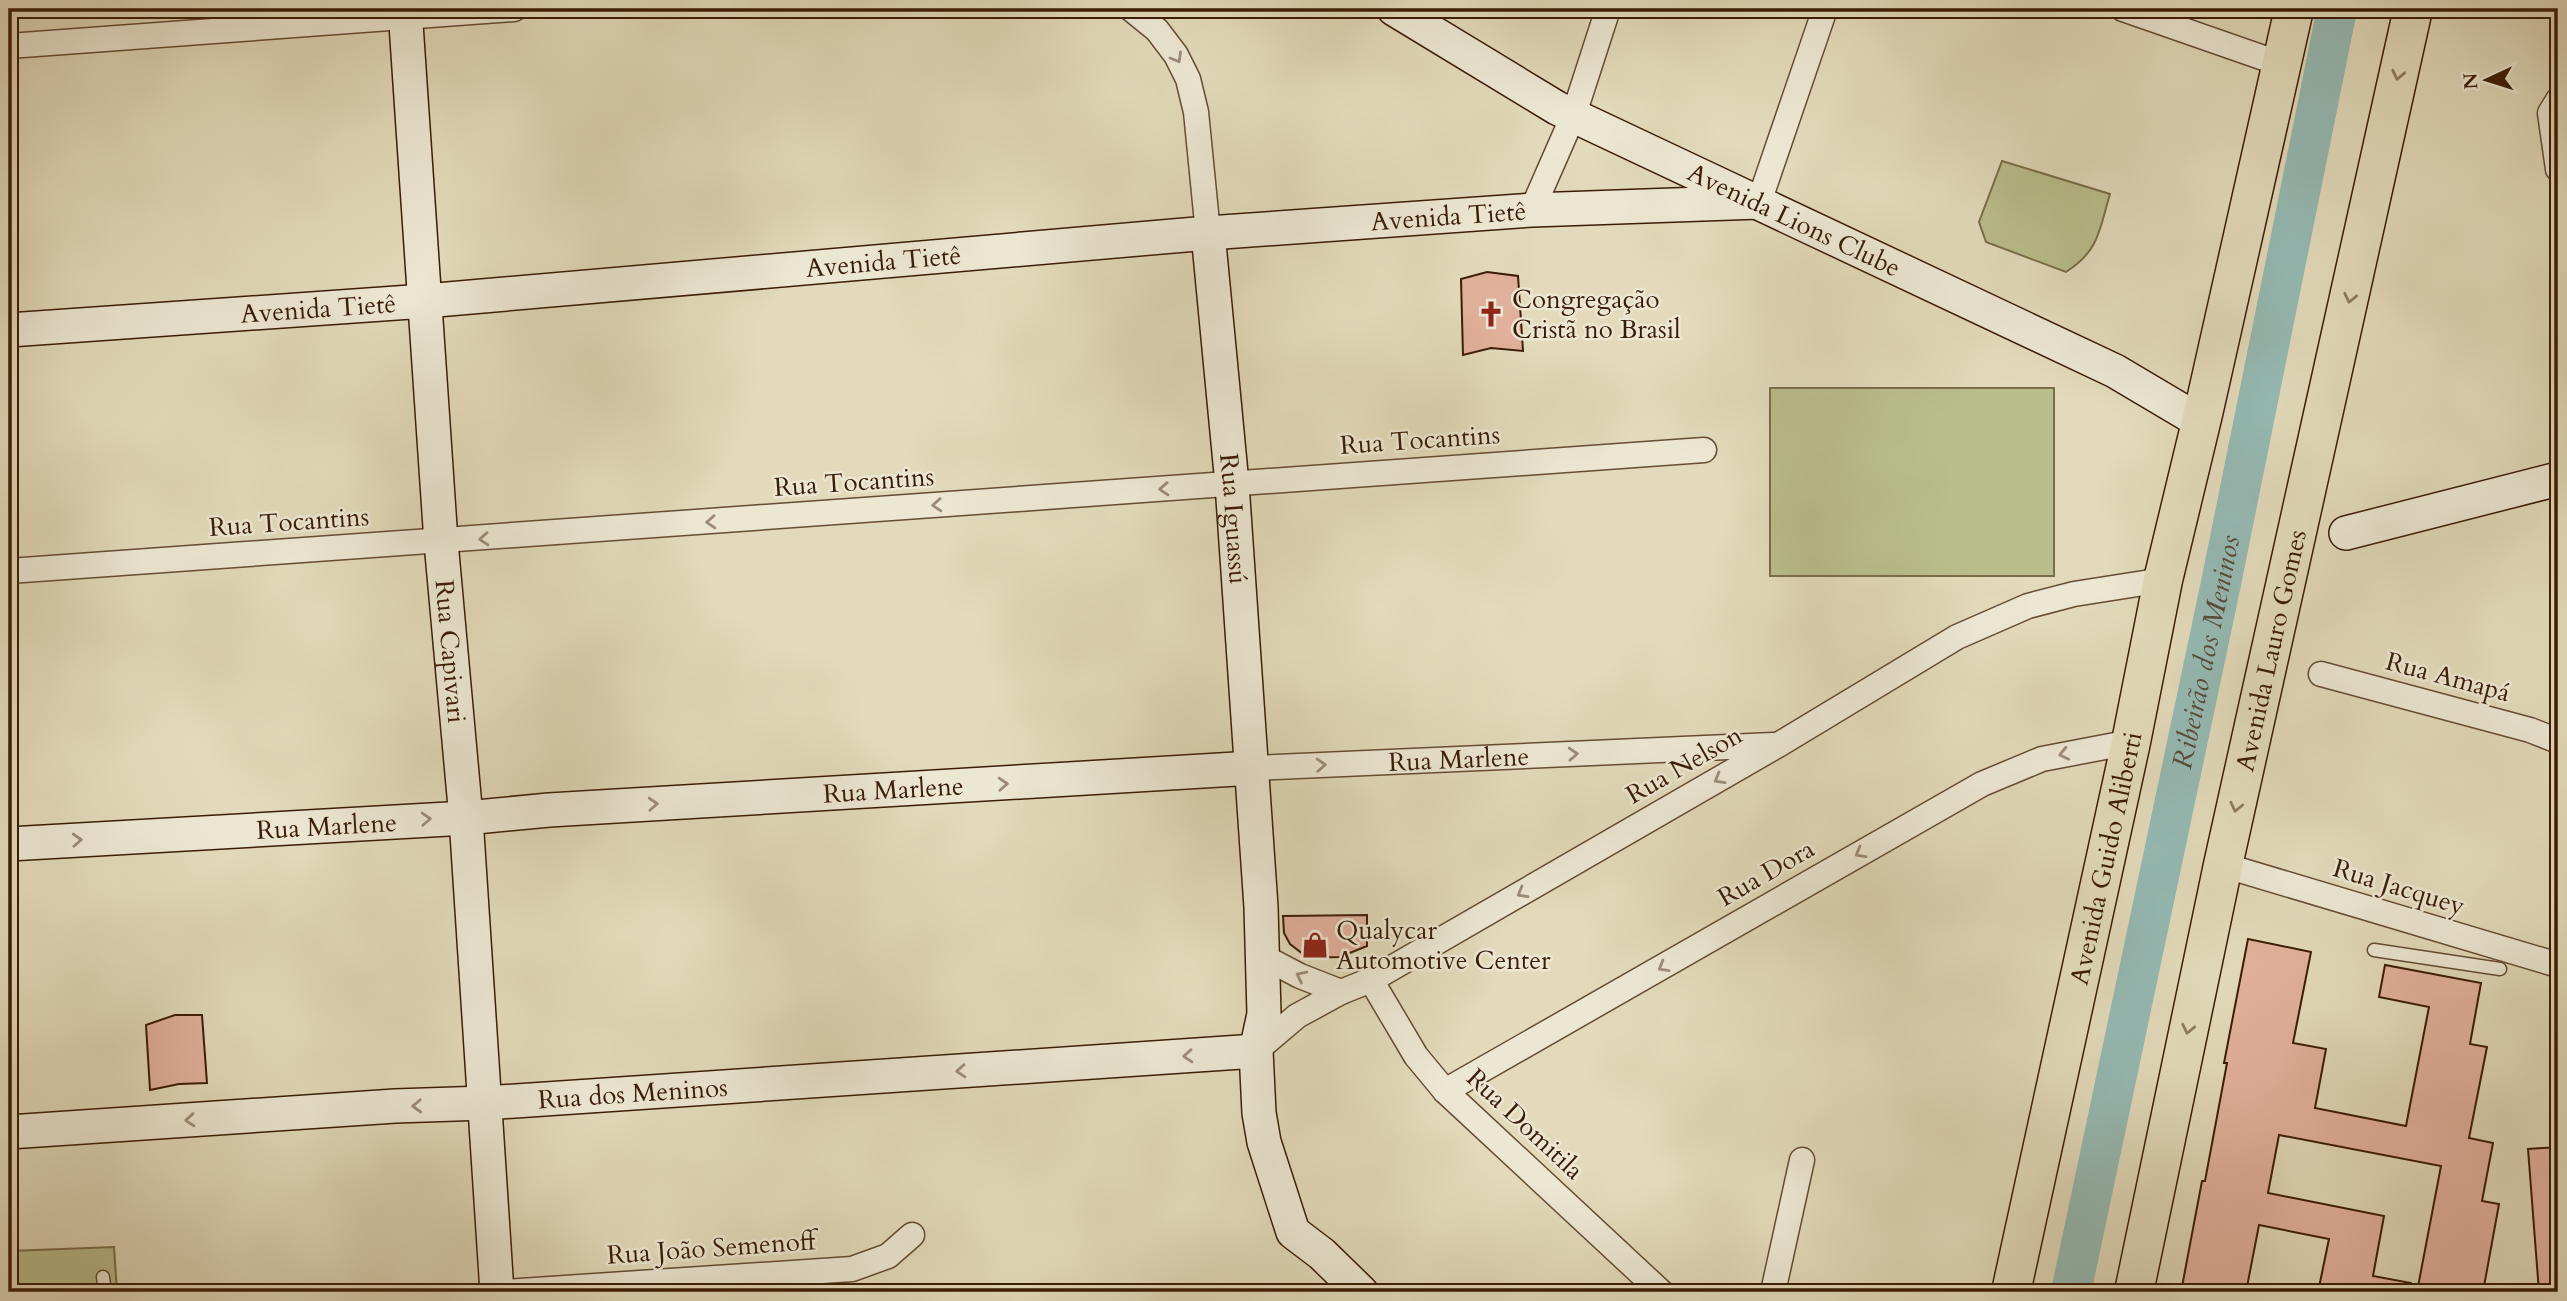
<svg xmlns="http://www.w3.org/2000/svg" width="2567" height="1301" font-family="Cardo,serif">
	<rect width="100%" height="100%" fill="#e2dabb"/>
	<filter id="stains"><feTurbulence type="fractalNoise" baseFrequency=".00286" numOctaves="4"/><feColorMatrix values="0 0 0 0 .2 0 0 0 0 .09 0 0 0 0 .02 0 0 0 .5 -.17"/></filter>
	<radialGradient id="worn" r=".72"><stop offset=".6" stop-color="#630" stop-opacity="0"/><stop offset="1" stop-color="#630" stop-opacity=".3"/></radialGradient>
	<!-- green -->
	<path fill="#b9be8c" stroke="#7a6d49" stroke-width="2" d="M 2002,161 L 2110,194 C 2099,230 2100,250 2066,272 L 1986,242 L 1979,222 Z
		M 1770,388 L 2054,388 L 2054,576 L 1770,576 Z
		M 114,1247 L 117,1292 L 9,1292 L 9,1251 Z"/>
	<g fill="none" stroke-linecap="round" stroke-linejoin="round">
		<!-- river -->
		<path stroke="#95bab4" stroke-width="40" id="s1" d="M 2071,1292 L 2220,588 L 2337,9"/>
	</g>
	<!-- building -->
	<path fill="#e2b19d" stroke="#3b1c06" stroke-width="2" d="M 1487,272 L 1518,276 L 1523,351 L 1491,348 L 1463,355 L 1461,279 Z
		M 1367,915 L 1367,946 L 1340,957 L 1308,958 L 1290,944 L 1284,933 L 1283,916 Z
		M 2248,939 L 2311,952 L 2293,1043 L 2326,1049 L 2315,1108 L 2406,1126 L 2429,1007 L 2379,997 L 2385,965 L 2481,983 L 2470,1044 L 2487,1047 L 2469,1138 L 2493,1143 L 2482,1201 L 2499,1204 L 2483,1292 L 2417,1292 L 2441,1166 L 2279,1135 L 2268,1193 L 2384,1216 L 2373,1276 L 2411,1283 L 2410,1292 L 2318,1292 L 2329,1239 L 2259,1225 L 2246,1292 L 2181,1292 L 2202,1181 L 2205,1181 L 2227,1063 L 2224,1063 Z
		M 175,1015 L 202,1015 L 207,1083 L 179,1084 L 150,1090 L 146,1025 Z
		M 2558,1147 L 2558,1292 L 2539,1292 L 2528,1149 Z"/>
	<g fill="none" stroke-linecap="round" stroke-linejoin="round">
		<!-- lane casing -->
		<g stroke="#654c33" stroke-width="15">
			<path id="lane" d="M 2374,950 L 2500,969
				M 103,1277 L 105,1292"/>
		</g>
		<!-- street casing -->
		<g stroke="#654c33" stroke-width="27">
			<g id="street">
				<path d="M 1131,9 L 1157,30 L 1176,55 L 1188,79 L 1196,112 L 1208,233"/>
				<path d="M 2123,9 L 2281,64"/>
				<path d="M 9,46 L 514,9"/>
				<path d="M 2558,100 L 2550,113 L 2558,169"/>
				<path d="M 1759,202 L 1825,9"/>
				<path d="M 1532,210 L 1574,114 L 1608,9"/>
				<path d="M 9,571 L 1704,450"/>
				<path d="M 2321,674 L 2530,730 L 2558,741"/>
				<path id="s2" d="M 1253,768 L 1773,745"/>
				<path d="M 2223,865 L 2558,965"/>
				<path d="M 1262,956 L 1300,976 L 1341,992"/>
				<path d="M 1371,980 L 1416,1056 L 1445,1091 L 1661,1292"/>
				<path d="M 1256,1051 L 1297,1016 L 1341,992 L 1371,980 L 1778,745 L 1957,637 L 2028,606 L 2074,594 L 2163,580"/>
				<path d="M 1445,1091 L 1982,784 L 2042,759 L 2131,742"/>
				<path d="M 503,1292 L 852,1269 L 888,1256 L 912,1235"/>
				<path d="M 1773,1292 L 1802,1160"/>
			</g>
		</g>
		<!-- secondary casing -->
		<g stroke="#3b1c06" stroke-width="36">
			<g id="secondary">
				<path id="s3" d="M 405,9 L 441,542 L 466,818 L 497,1292"/>
				<path id="s4" d="M 1394,9 L 1557,108 L 2115,371 L 2201,422"/>
				<path id="s5" d="M 1208,233 L 1232,484 L 1261,907 L 1264,1014 L 1256,1051 L 1259,1113 L 1264,1142 L 1293,1232 L 1322,1254 L 1361,1292"/>
				<path id="s6" d="M 9,330 L 425,301 L 1208,233 L 1532,210 L 1759,202"/>
				<path d="M 2346,533 L 2558,479"/>
				<path id="s7" d="M 9,844 L 466,818 L 549,810 L 1253,768"/>
				<path id="s8" d="M 9,1132 L 395,1106 L 485,1103 L 1256,1051"/>
			</g>
		</g>
		<!-- primary casing -->
		<g stroke="#3b1c06" stroke-width="41">
			<g id="primary">
				<path id="s9" d="M 2011,1292 L 2131,742 L 2163,580 L 2203,414 L 2294,9"/>
				<path id="s10" d="M 2134,1292 L 2223,865 L 2413,9"/>
			</g>
		</g>
		<!-- lane -->
		<use href="#lane" stroke="#ece7d3" stroke-width="12"/>
		<!-- street -->
		<use href="#street" stroke="#ece7d3" stroke-width="24"/>
		<!-- secondary -->
		<use href="#secondary" stroke="#ece7d3" stroke-width="33"/>
		<!-- primary -->
		<use href="#primary" stroke="#e2dabb" stroke-width="38"/>
	</g>
	<!-- one-way arrows -->
	<defs><path id="oneway-chevron" d="M-2-3.5L2.5 0L-2 3.5" fill="none" stroke-width="1.6" stroke-linecap="round" stroke-linejoin="round" transform="scale(1.75)"/></defs>
	<g stroke="#9c8c77">
		<use href="#oneway-chevron" transform="translate(1177 58) rotate(60)"/>
		<use href="#oneway-chevron" transform="translate(1164 489) rotate(176)"/>
		<use href="#oneway-chevron" transform="translate(937 505) rotate(176)"/>
		<use href="#oneway-chevron" transform="translate(711 522) rotate(176)"/>
		<use href="#oneway-chevron" transform="translate(484 539) rotate(176)"/>
		<use href="#oneway-chevron" transform="translate(1573 754) rotate(-3)"/>
		<use href="#oneway-chevron" transform="translate(2064 754) rotate(167)"/>
		<use href="#oneway-chevron" transform="translate(1321 765) rotate(-3)"/>
		<use href="#oneway-chevron" transform="translate(1719 779) rotate(150)"/>
		<use href="#oneway-chevron" transform="translate(1003 784) rotate(-3)"/>
		<use href="#oneway-chevron" transform="translate(653 804) rotate(-3)"/>
		<use href="#oneway-chevron" transform="translate(426 819) rotate(-3)"/>
		<use href="#oneway-chevron" transform="translate(77 840) rotate(-3)"/>
		<use href="#oneway-chevron" transform="translate(1860 853) rotate(150)"/>
		<use href="#oneway-chevron" transform="translate(1522 893) rotate(150)"/>
		<use href="#oneway-chevron" transform="translate(1663 967) rotate(150)"/>
		<use href="#oneway-chevron" transform="translate(1301 976) rotate(-154)"/>
		<use href="#oneway-chevron" transform="translate(1188 1056) rotate(176)"/>
		<use href="#oneway-chevron" transform="translate(961 1071) rotate(176)"/>
		<use href="#oneway-chevron" transform="translate(417 1106) rotate(178)"/>
		<use href="#oneway-chevron" transform="translate(190 1120) rotate(176)"/>
	</g>
	<g stroke="#8e7b60">
		<use href="#oneway-chevron" transform="translate(2398 75) rotate(102)"/>
		<use href="#oneway-chevron" transform="translate(2350 298) rotate(102)"/>
		<use href="#oneway-chevron" transform="translate(2236 807) rotate(103)"/>
		<use href="#oneway-chevron" transform="translate(2188 1029) rotate(102)"/>
	</g>
	<!-- icons -->
	<defs>
		<g id="church-bare" transform="scale(2.1)"><path d="M-1.2-6h2.4v3.5h3.3v2.4h-3.3V6h-2.4V-.1h-3.3v-2.4h3.3Z" fill="#8f2418" stroke="#ece7d3" stroke-width="2.5" paint-order="stroke"/></g>
		<g id="shop-bare" transform="scale(2.1)"><path d="M-5-2.5h2.3a2.7 3.5 0 0 1 5.4 0H5L5.5 6h-11ZM-1.5-2.5h3a1.5 2.3 0 0 0-3 0Z" fill="#8f2418" stroke="#ece7d3" stroke-width="2.5" paint-order="stroke"/></g>
	</defs>
	<g fill-rule="evenodd">
		<use href="#church-bare" x="1491" y="314"/>
		<use href="#shop-bare" x="1315" y="945"/>
	</g>
	<g text-anchor="middle" dominant-baseline="central" stroke-width="5" stroke-linejoin="round" paint-order="stroke">
		<!-- street labels -->
		<g font-size="26" fill="#3b1c06" stroke="#ece7d3">
			<text stroke="none"><textPath href="#s6" startOffset="1444">Avenida Tietê</textPath></text>
			<text stroke="none"><textPath href="#s4" startOffset="453">Avenida Lions Clube</textPath></text>
			<text stroke="none"><textPath href="#s6" startOffset="877">Avenida Tietê</textPath></text>
			<text stroke="none"><textPath href="#s6" startOffset="310">Avenida Tietê</textPath></text>
			<text transform="translate(1420 440) rotate(-4)">Rua Tocantins</text>
			<text transform="translate(854 482) rotate(-4)">Rua Tocantins</text>
			<text stroke="none"><textPath href="#s5" startOffset="287">Rua Iguassú</textPath></text>
			<text transform="translate(289 522) rotate(-4)">Rua Tocantins</text>
			<text stroke="none"><textPath href="#s10" startOffset="656">Avenida Lauro Gomes</textPath></text>
			<text stroke="none"><textPath href="#s3" startOffset="644">Rua Capivari</textPath></text>
			<text transform="translate(2448 677) rotate(15)">Rua Amapá</text>
			<text stroke="none"><textPath href="#s2" startOffset="206">Rua Marlene</textPath></text>
			<text transform="translate(1684 765) rotate(-30)">Rua Nelson</text>
			<text stroke="none"><textPath href="#s7" startOffset="886">Rua Marlene</textPath></text>
			<text stroke="none"><textPath href="#s7" startOffset="318">Rua Marlene</textPath></text>
			<text stroke="none"><textPath href="#s9" startOffset="444">Avenida Guido Aliberti</textPath></text>
			<text transform="translate(1766 873) rotate(-30)">Rua Dora</text>
			<text transform="translate(2399 887) rotate(17)">Rua Jacquey</text>
			<text stroke="none"><textPath href="#s8" startOffset="625">Rua dos Meninos</textPath></text>
			<text transform="translate(1525 1124) rotate(43)">Rua Domitila</text>
			<text transform="translate(711 1248) rotate(-4)">Rua João Semenoff</text>
		</g>
		<!-- poi labels -->
		<g font-size="26" fill="#3b1c06" stroke="#ece7d3" text-anchor="start">
			<text x="1512" y="299">Congregação<tspan x="1512" dy="30">Cristã no Brasil</tspan></text>
			<text x="1336" y="930">Qualycar<tspan x="1336" dy="30">Automotive Center</tspan></text>
		</g>
		<!-- water labels -->
		<g font-size="28" font-style="italic" fill="#564b3a" stroke="#ece7d3">
			<text stroke="none"><textPath href="#s1" startOffset="654">Ribeirão dos Meninos</textPath></text>
		</g>
	</g>
	<!-- margin -->
	<rect width="2567" height="1301" fill="none" stroke="#e2dabb" stroke-width="35"/>
	<rect x="10" y="10" width="2546" height="1280" fill="none" stroke="#3b1c06" stroke-width="3.5"/>
	<rect x="18" y="18" width="2532" height="1266" fill="none" stroke="#3b1c06" stroke-width="2"/>
	<!-- north arrow -->
	<g transform="translate(2487 80) rotate(266)" stroke="#ece7d3" stroke-width="5" paint-order="stroke">
	<path d="M0-5L12 26L0 18L-12 26Z" fill="#3b1c06"/>
	<text y="-10" font-size="19" font-weight="bold" text-anchor="middle" fill="#3b1c06">N</text>
	</g>
	<rect width="100%" height="100%" filter="url(#stains)"/>
	<rect width="100%" height="100%" fill="url(#worn)"/>
</svg>
